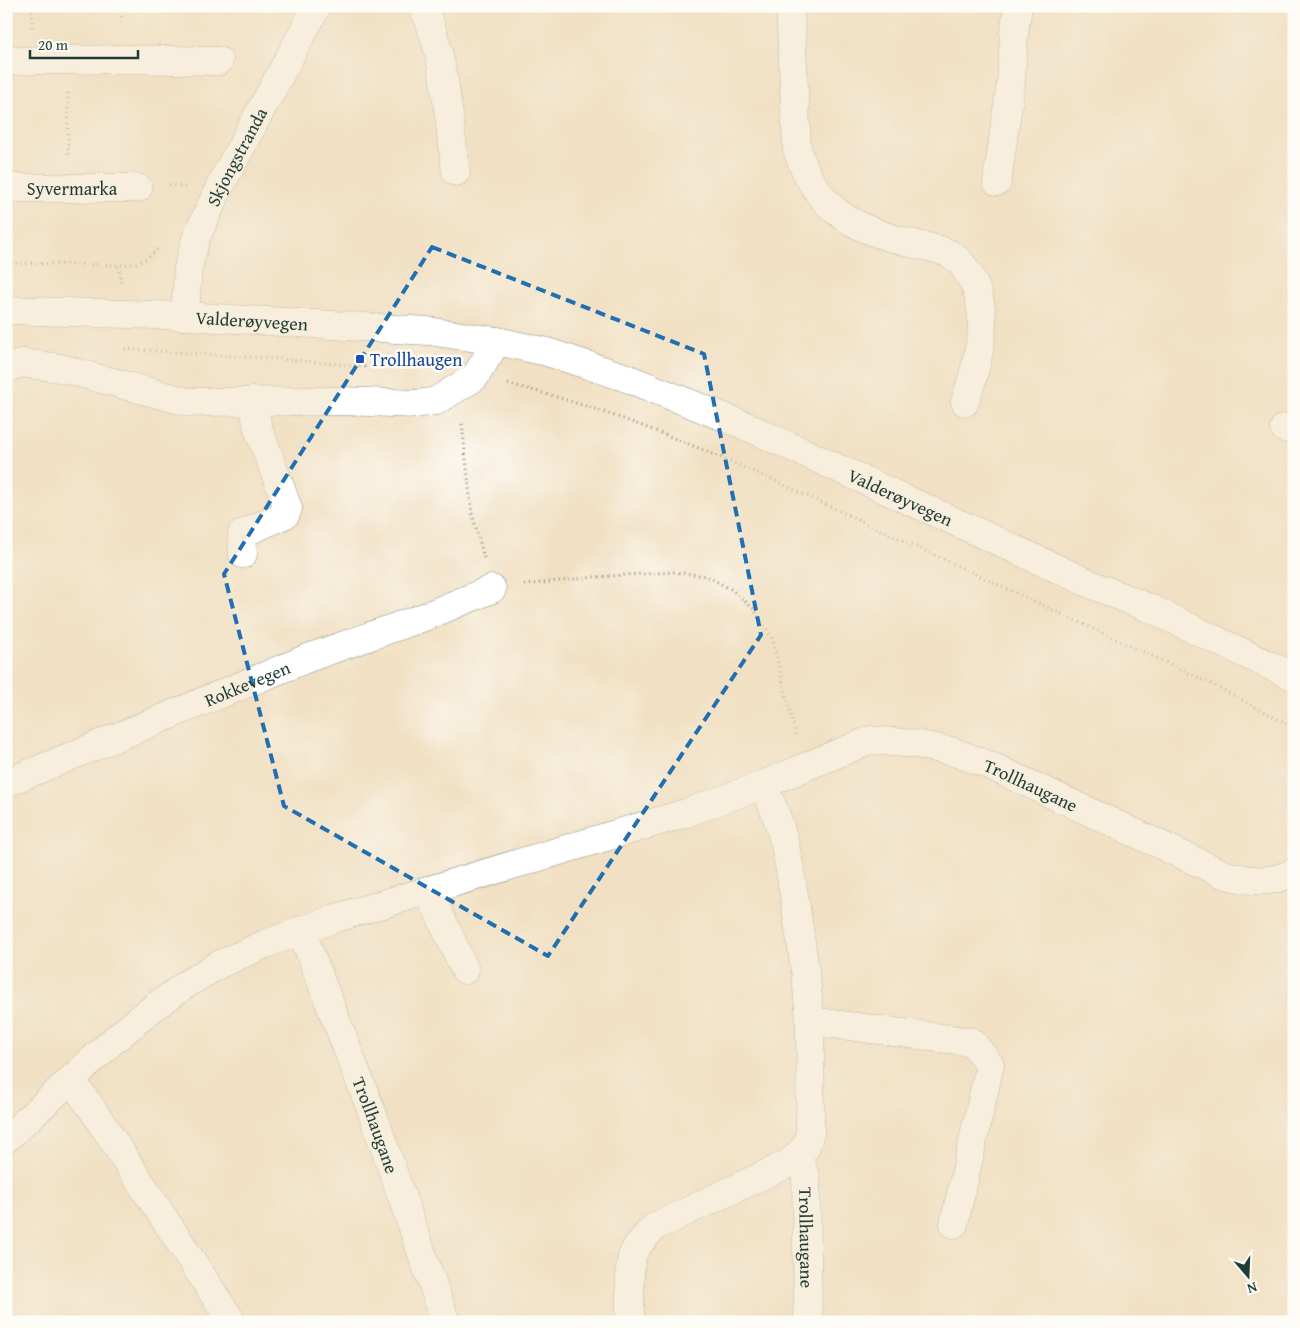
<svg xmlns="http://www.w3.org/2000/svg" width="1300" height="1328" font-family="'Gentium Book Plus',serif">
	<rect width="100%" height="100%" fill="#fdfcf7"/>
	<filter id="ink" filterUnits="userSpaceOnUse"><feTurbulence type="fractalNoise" baseFrequency=".02" numOctaves="2"/><feDisplacementMap in="SourceGraphic" scale="10" xChannelSelector="R" yChannelSelector="G"/><feConvolveMatrix kernelMatrix="1 2 1 2 8 2 1 2 1" color-interpolation-filters="sRGB"/></filter>
	<filter id="wash" filterUnits="userSpaceOnUse"><feTurbulence type="fractalNoise" baseFrequency=".0096" numOctaves="4" result="noise"/><feDisplacementMap in="SourceGraphic" scale="20" xChannelSelector="R" yChannelSelector="G"/><feGaussianBlur stdDeviation="1.12" result="paint"/><feColorMatrix in="noise" values="0 0 0 0 0 0 0 0 0 0 0 0 0 0 0 0 0 1.4 0 .05"/><feComposite in="paint" operator="in"/></filter>
	<g filter="url(#wash)">
		<rect width="100%" height="100%" fill="#f1e0c3"/>
	</g>
	<g filter="url(#ink)">
		<g fill="none" stroke-linecap="round" stroke-linejoin="round">
			<!-- minor casing -->
			<g stroke="#888e7c" stroke-width="29">
				<g id="minor">
					<path d="M 423,6 C 446,57 448,117 456,172"/>
					<path d="M 790,6 L 797,149 C 815,206 849,228 906,242 C 920,246 941,248 953,256 C 960,260 964,267 968,273 C 994,312 978,361 965,402"/>
					<path d="M 6,61 L 124,59 L 219,61"/>
					<path d="M 997,182 L 1011,83 L 1014,34 L 1018,6"/>
					<path id="s1" d="M 6,188 L 138,188"/>
					<path id="s2" d="M 185,316 L 188,268 L 196,238 L 219,188 L 317,6"/>
					<path d="M 6,369 L 22,363 L 60,368 L 188,402 L 343,401 L 416,404 L 436,401 L 475,377 L 497,341"/>
					<path d="M 1284,428 L 1294,431"/>
					<path d="M 243,554 L 242,534 L 286,514 L 288,508 L 257,425 L 254,401"/>
					<path id="s3" d="M 6,783 L 308,658 L 424,617 L 492,589"/>
					<path d="M 428,890 L 465,970"/>
					<path id="s4" d="M 301,930 L 373,1115 L 446,1322"/>
					<path d="M 810,1021 L 972,1042 L 990,1065 L 954,1224"/>
					<path d="M 71,1080 L 93,1110 L 232,1322"/>
					<path id="s5" d="M 6,1139 L 114,1040 L 153,1008 L 185,985 L 220,964 L 265,944 L 336,918 L 686,813 L 762,785 L 870,740 L 916,744 L 954,752 L 991,766 L 1223,874 C 1248,881 1270,885 1294,872"/>
					<path id="s6" d="M 798,1155 L 806,1177 L 808,1322"/>
					<path d="M 630,1322 L 630,1270 L 632,1256 L 637,1246 L 654,1227 L 789,1163 L 806,1147 L 810,1133 C 810,1099 811,1065 810,1030 C 809,990 802,949 796,909 C 790,868 784,822 762,785"/>
				</g>
			</g>
			<!-- major casing -->
			<g stroke="#888e7c" stroke-width="29">
				<g id="major">
					<path id="s7" d="M 6,310 L 185,316 L 428,331 L 497,341 L 547,352 L 624,377 L 746,426 L 1095,586 L 1149,608 L 1294,677"/>
				</g>
			</g>
			<!-- path -->
			<path stroke="#888e7c" stroke-width="3" stroke-dasharray="1 4" stroke-linecap="butt" d="M 32,6 L 32,28
				M 121,6 L 122,26
				M 68,93 L 68,156
				M 169,185 L 185,187
				M 6,263 L 118,265
				M 121,282 L 118,265 C 136,265 147,261 159,247
				M 125,349 L 280,359 L 368,367
				M 508,384 C 599,406 687,442 773,480 L 1212,684 L 1294,728
				M 462,424 L 472,513 L 484,558
				M 524,585 L 594,577 L 675,572 L 706,576 L 731,589 L 754,609 L 772,638 L 796,735"/>
			<!-- minor -->
			<use href="#minor" stroke="#fff" stroke-width="28"/>
			<!-- major -->
			<use href="#major" stroke="#fff" stroke-width="28"/>
		</g>
	</g>
	<!-- marked area -->
	<path d="M0 0H1300V1328H0ZM 432,247 L 704,354 L 761,635 L 548,956 L 284,806 L 224,574 Z" fill="#f1e0c3" fill-opacity=".55" fill-rule="evenodd"/>
	<path fill="none" stroke="#1f6fb2" stroke-width="4" stroke-dasharray="10 6" stroke-linejoin="round" d="M 432,247 L 704,354 L 761,635 L 548,956 L 284,806 L 224,574 Z"/>
	<!-- markers -->
	<rect fill="#1a4fb4" stroke="#fdfcf7" stroke-width="2" x="355" y="354" width="10" height="10" rx="2.5"/>
	<g text-anchor="middle" dominant-baseline="central" stroke-width="5" stroke-linejoin="round" paint-order="stroke">
		<!-- street labels -->
		<g font-size="18" fill="#1f3d34" stroke="#fdfcf7">
			<text stroke="none"><textPath href="#s2" startOffset="170">Skjongstranda</textPath></text>
			<text stroke="none"><textPath href="#s1" startOffset="66">Syvermarka</textPath></text>
			<text stroke="none"><textPath href="#s7" startOffset="246">Valderøyvegen</textPath></text>
			<text stroke="none"><textPath href="#s7" startOffset="926">Valderøyvegen</textPath></text>
			<text stroke="none"><textPath href="#s3" startOffset="261">Rokkevegen</textPath></text>
			<text stroke="none"><textPath href="#s5" startOffset="1134">Trollhaugane</textPath></text>
			<text stroke="none"><textPath href="#s4" startOffset="209">Trollhaugane</textPath></text>
			<text stroke="none"><textPath href="#s6" startOffset="84">Trollhaugane</textPath></text>
		</g>
		<!-- transit labels -->
		<g font-size="18" fill="#164399" stroke="#fdfcf7" text-anchor="start">
			<text x="370" y="359">Trollhaugen</text>
		</g>
	</g>
	<!-- margin -->
	<rect width="1300" height="1328" fill="none" stroke="#fdfcf7" stroke-width="25"/>
	<!-- north arrow -->
	<g transform="translate(1248 1276) rotate(161)" stroke="#fdfcf7" stroke-width="4" paint-order="stroke">
	<path d="M0-4L9 19L0 12L-9 19Z" fill="#1f3d34"/>
	<text y="-8" font-size="14" font-weight="bold" text-anchor="middle" fill="#1f3d34">N</text>
	</g>
	<!-- scale -->
	<path d="M30 50v8h108v-8" fill="none" stroke="#1f3d34" stroke-width="2.5"/>
	<text x="38" y="50" font-size="15" fill="#1f3d34" stroke="#fdfcf7" stroke-width="4" paint-order="stroke">20 m</text>
</svg>
